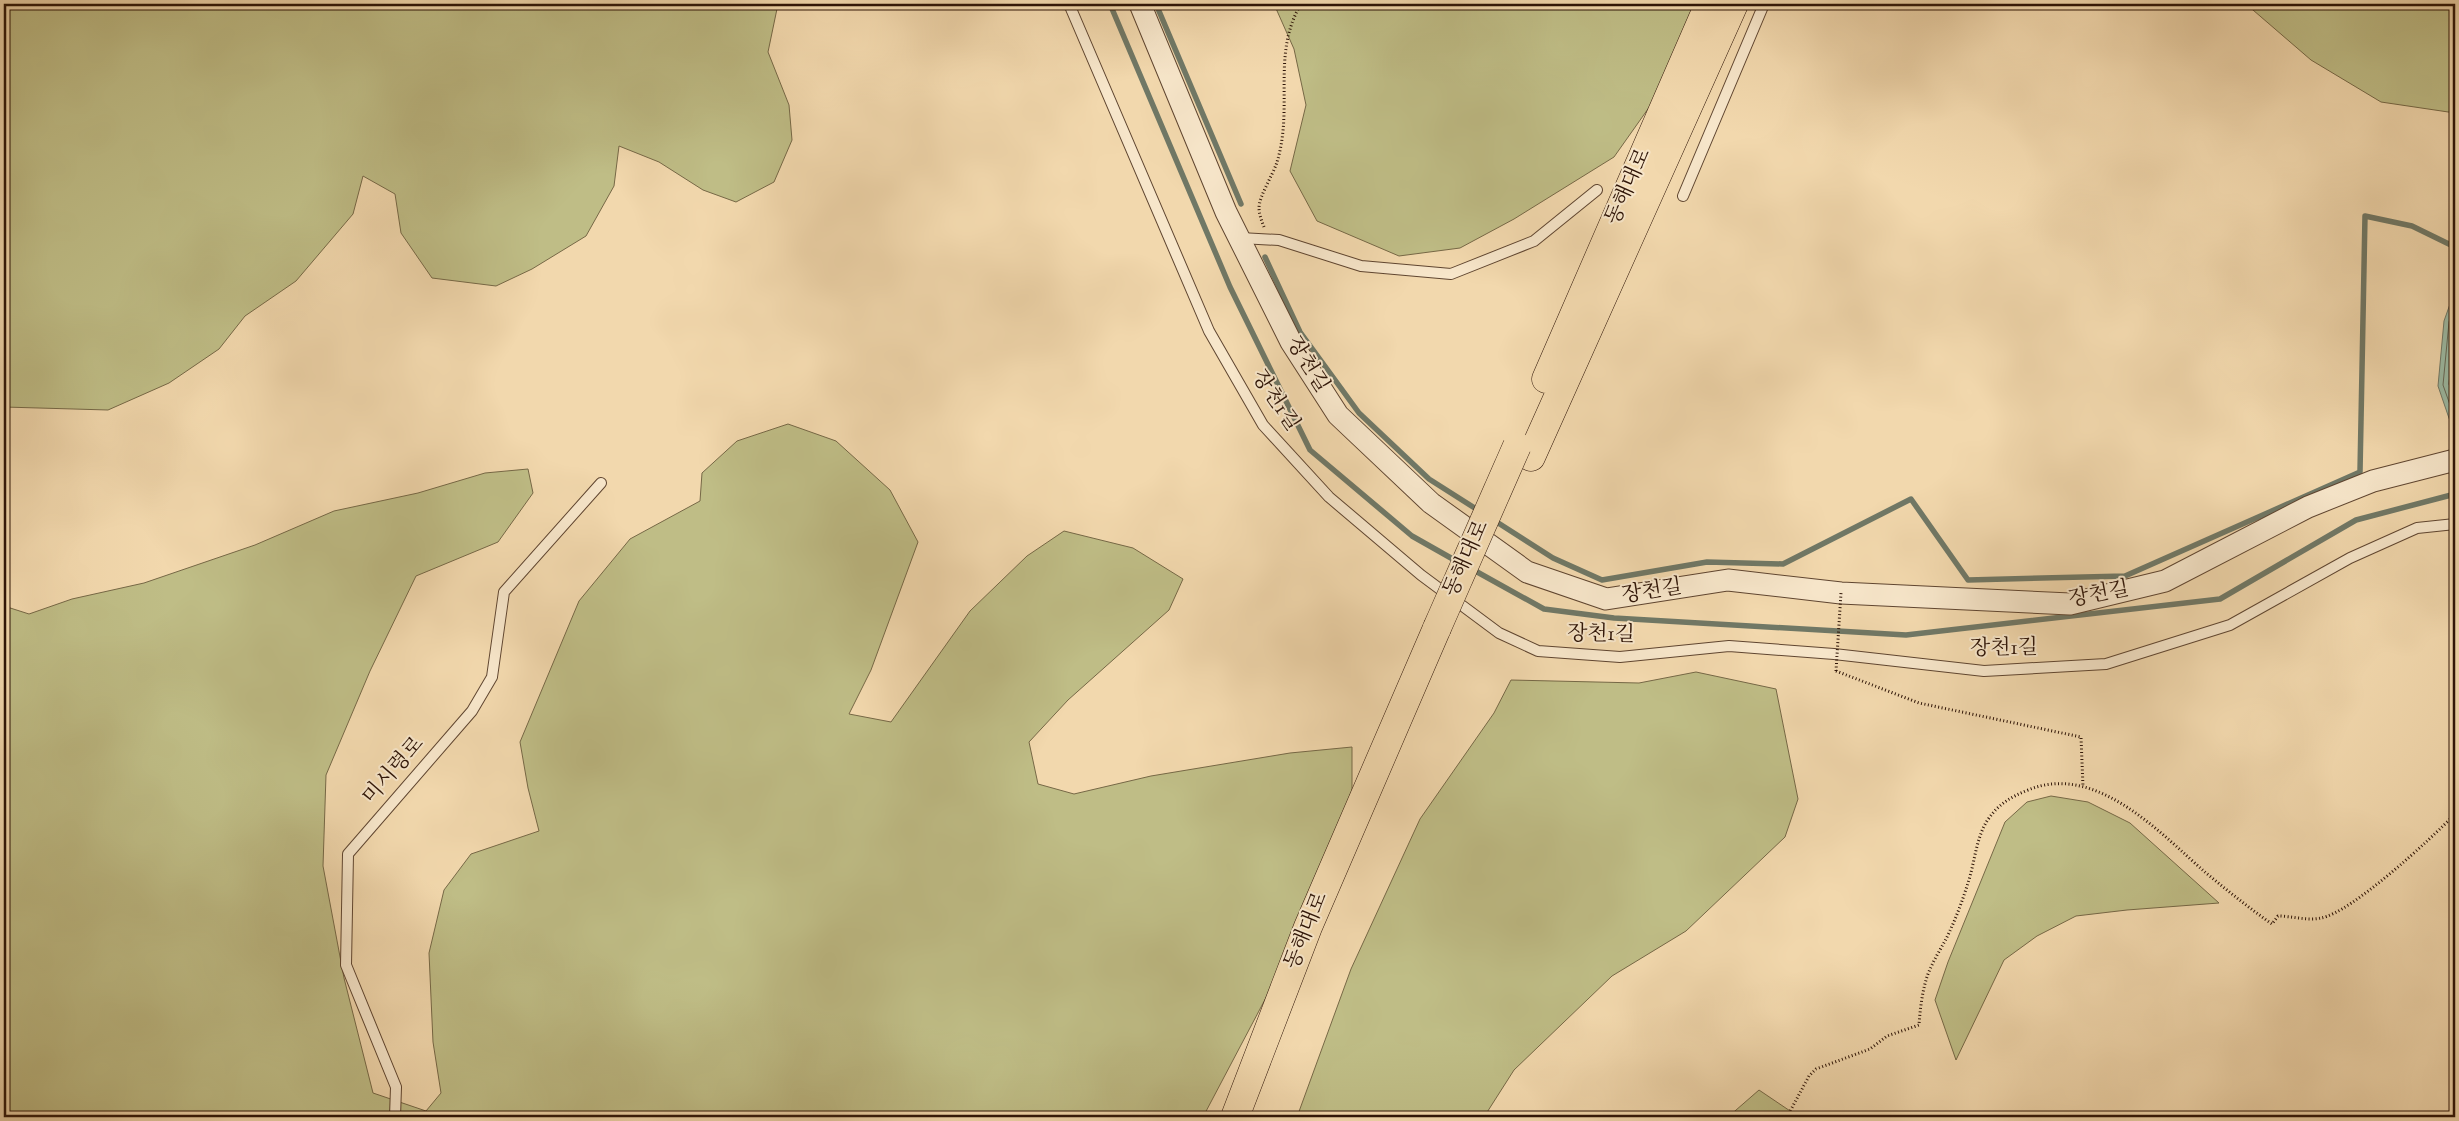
<svg xmlns="http://www.w3.org/2000/svg" width="2459" height="1121" font-family="'Sorts Mill Goudy','Noto Serif KR',serif">
	<rect width="100%" height="100%" fill="#f2d8ad"/>
	<filter id="stains"><feTurbulence type="fractalNoise" baseFrequency=".004" numOctaves="4"/><feColorMatrix values="0 0 0 0 .2 0 0 0 0 .09 0 0 0 0 .02 0 0 0 .5 -.17"/></filter>
	<radialGradient id="worn" r=".72"><stop offset=".6" stop-color="#630" stop-opacity="0"/><stop offset="1" stop-color="#630" stop-opacity=".3"/></radialGradient>
	<!-- green -->
	<path fill="#bfbd86" stroke="#766846" d="M 4,4 L 778,4 L 768,52 L 789,105 L 792,140 L 774,182 L 736,202 L 703,190 L 659,162 L 619,146 L 614,186 L 586,236 L 532,269 L 496,286 L 432,278 L 401,233 L 395,194 L 363,176 L 353,214 L 296,281 L 245,316 L 219,349 L 169,383 L 108,410 L 4,407 Z
		M 1274,4 L 1696,4 L 1655,99 L 1614,157 L 1514,219 L 1460,248 L 1399,256 L 1317,221 L 1290,171 L 1306,105 L 1294,49 Z
		M 2246,4 L 2455,4 L 2455,113 L 2381,102 L 2311,60 Z
		M 788,424 L 836,441 L 890,490 L 918,542 L 871,670 L 849,714 L 891,722 L 970,611 L 1027,556 L 1064,531 L 1133,548 L 1183,579 L 1169,610 L 1068,700 L 1029,742 L 1038,784 L 1074,794 L 1151,776 L 1290,753 L 1352,747 L 1352,790 L 1289,954 L 1203,1117 L 4,1117 L 4,606 L 29,614 L 72,599 L 144,583 L 255,545 L 334,511 L 418,493 L 485,473 L 528,469 L 533,493 L 498,542 L 416,576 L 370,671 L 326,775 L 323,866 L 344,978 L 373,1093 L 426,1111 L 441,1093 L 433,1042 L 429,953 L 444,890 L 471,854 L 539,831 L 528,788 L 520,742 L 579,601 L 630,539 L 700,501 L 702,473 L 737,441 Z
		M 1696,672 L 1776,689 L 1798,799 L 1785,837 L 1686,931 L 1612,976 L 1514,1070 L 1484,1117 L 1297,1117 L 1351,969 L 1420,819 L 1494,713 L 1511,680 L 1639,683 Z
		M 2051,796 L 2088,802 L 2130,823 L 2219,903 L 2127,910 L 2076,916 L 2037,936 L 2004,960 L 1956,1060 L 1935,1000 L 1948,962 L 2005,822 L 2027,802 Z
		M 1759,1090 L 1799,1117 L 1728,1117 Z"/>
	<!-- water -->
	<path fill="#9cbba5" stroke="#707866" d="M 2455,290 L 2455,424 L 2451,424 L 2438,386 L 2444,321 Z"/>
	<g fill="none" stroke-linecap="round" stroke-linejoin="round">
		<!-- shore -->
		<path stroke="#656856" stroke-width="1" d="M 2455,305 L 2449,322 L 2443,385 L 2455,419
			M 2455,323 L 2449,384 L 2455,401"/>
		<!-- stream -->
		<path stroke="#707866" stroke-width="5.5" d="M 1110,4 L 1230,287 L 1310,450 L 1412,536 L 1458,562
			M 1156,4 L 1241,204
			M 1265,257 L 1300,332 L 1359,413 L 1429,479 L 1481,512
			M 1492,519 L 1553,558 L 1602,580 L 1707,562 L 1783,564 L 1911,499 L 1968,580 L 2125,576 L 2360,472 L 2365,216 L 2412,226 L 2455,247
			M 1470,568 L 1544,609 L 1614,618 L 1906,635 L 2220,599 L 2356,520 L 2455,494"/>
		<!-- lane casing -->
		<g stroke="#5f4530" stroke-width="12">
			<path id="lane" d="M 1069,4 L 1209,331 L 1263,425 L 1329,497 L 1421,575 L 1499,633 L 1538,651 L 1620,657 L 1729,646 L 1834,654 L 1984,671 L 2106,664 L 2230,625 L 2350,558 L 2417,528 L 2455,524
				M 1683,196 L 1764,4
				M 1240,238 L 1279,240 L 1361,266 L 1451,274 L 1534,241 L 1597,190
				M 395,1117 L 396,1087 L 346,965 L 348,854 L 472,711 L 492,677 L 504,592 L 601,483"/>
		</g>
		<!-- street casing -->
		<g stroke="#5f4530" stroke-width="23">
			<path id="street" d="M 1140,4 L 1226,212 L 1291,342 L 1338,415 L 1431,503 L 1527,572 L 1606,599 L 1728,580 L 1841,593 L 2070,604 L 2165,581 L 2308,507 L 2373,481 L 2455,460"/>
		</g>
		<!-- primary casing -->
		<g stroke="#2e1407" stroke-width="29">
			<path id="primary" d="M 1546,379 L 1709,4
				M 1531,457 L 1734,4
				M 1235,1117 L 1308,927 L 1437,628"/>
		</g>
		<!-- path -->
		<path stroke="#2e1407" stroke-width="3" stroke-dasharray="1 2.5" stroke-linecap="butt" d="M 1264,227 C 1262,222 1259,214 1259,208 C 1259,196 1273,175 1277,162 C 1294,107 1271,54 1301,4
			M 1836,671 L 1919,703 L 2081,737 L 2083,787
			M 1787,1117 L 1809,1076 L 1816,1069 L 1870,1049 L 1887,1036 L 1919,1025 C 1920,1010 1922,994 1926,980 C 1930,966 1939,952 1946,939 C 1955,921 1962,902 1968,883 C 1975,862 1976,836 1989,818 C 2000,803 2011,797 2028,790 C 2096,762 2160,833 2206,873 C 2228,891 2249,908 2272,924 L 2278,916 C 2291,916 2308,921 2321,918 C 2351,913 2432,838 2455,814"/>
		<!-- lane -->
		<use href="#lane" stroke="#f7e6ca" stroke-width="10"/>
		<!-- street -->
		<use href="#street" stroke="#f7e6ca" stroke-width="21"/>
		<!-- primary -->
		<use href="#primary" stroke="#f2d8ad" stroke-width="28"/>
		<!-- primary-bridge casing -->
		<g stroke="#2e1407" stroke-width="29" stroke-linecap="butt">
			<path id="primary-bridge" d="M 1437,628 L 1517,446"/>
		</g>
		<!-- path-bridge -->
		<path stroke="#2e1407" stroke-width="3" stroke-dasharray="1 2.5" stroke-linecap="butt" d="M 1836,671 L 1841,593"/>
		<!-- primary-bridge -->
		<use href="#primary-bridge" stroke="#f2d8ad" stroke-width="28"/>
	</g>
	<g text-anchor="middle" dominant-baseline="central" stroke-width="4" stroke-linejoin="round" paint-order="stroke">
		<!-- street labels -->
		<g font-size="21" fill="#2e1407" stroke="#f7e6ca">
			<text transform="translate(1629 187) rotate(-66)">동해대로</text>
			<text transform="translate(1307 365) rotate(58)">장천길</text>
			<text transform="translate(1275 401) rotate(56)">장천1길</text>
			<text transform="translate(1467 559) rotate(-66)">동해대로</text>
			<text transform="translate(1652 592) rotate(-9)">장천길</text>
			<text transform="translate(2099 595) rotate(-11)">장천길</text>
			<text transform="translate(1601 635) rotate(1)">장천1길</text>
			<text transform="translate(2004 649) rotate(-1)">장천1길</text>
			<text transform="translate(394 771) rotate(-49)">미시령로</text>
			<text transform="translate(1307 931) rotate(-68)">동해대로</text>
		</g>
	</g>
	<!-- margin -->
	<rect width="2459" height="1121" fill="none" stroke="#f2d8ad" stroke-width="20"/>
	<rect x="5" y="5" width="2449" height="1111" fill="none" stroke="#2e1407" stroke-width="2.5"/>
	<rect x="10" y="10" width="2439" height="1101" fill="none" stroke="#2e1407"/>
	<rect width="100%" height="100%" filter="url(#stains)"/>
	<rect width="100%" height="100%" fill="url(#worn)"/>
</svg>
